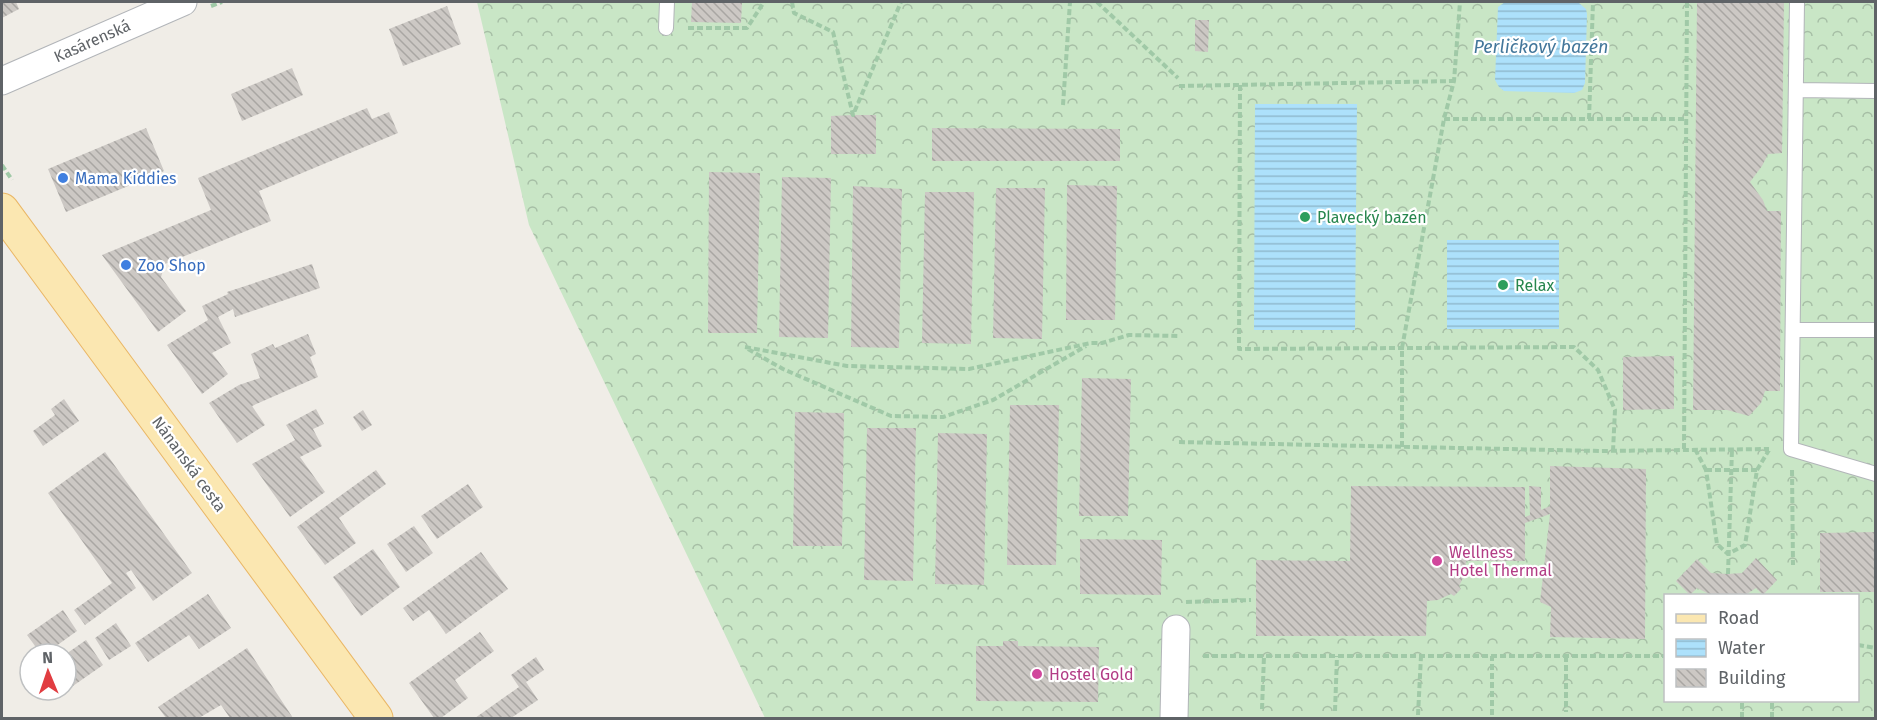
<svg xmlns="http://www.w3.org/2000/svg" width="1877" height="720" font-family="'Fira Sans',sans-serif">
	<defs>
		<pattern id="forest-crowns" width="20" height="18" patternUnits="userSpaceOnUse" patternTransform="scale(1.5)"><rect width="20" height="18" fill="#c9e6c6"/><path d="M2 6a3 3 0 1 1 6 0M12 15a3 3 0 1 1 6 0" fill="none" stroke="#a6bea5"/></pattern>
		<pattern id="water-rules" width="6" height="5" patternUnits="userSpaceOnUse" patternTransform="scale(1.5)"><rect width="6" height="5" fill="#ade1fb"/><path d="M0 2.5h6" fill="none" stroke="#90bacf"/></pattern>
		<pattern id="building-back-hatch" width="6" height="6" patternUnits="userSpaceOnUse" patternTransform="scale(1.5)"><rect width="6" height="6" fill="#ccc8c4"/><path d="M-1 5l2 2M0 0l6 6M5-1l2 2" fill="none" stroke="#a9a6a3"/></pattern>
	</defs>
	<rect width="100%" height="100%" fill="#f0ede7"/>
	<!-- forest -->
	<path fill="url(#forest-crowns)" fill-rule="evenodd" d="M 477,2 L 1875,2 L 1875,718 L 765,718 L 529,225 ZM 1666,596 L 1858,596 L 1858,700 L 1666,700 Z"/>
	<!-- water -->
	<path fill="url(#water-rules)" d="M 1505,2 L 1579,3 L 1586,9 L 1587,14 L 1585,83 L 1582,90 L 1574,93 L 1504,91 L 1499,87 L 1495,80 L 1498,7 Z
		M 1255,104 L 1357,104 L 1355,330 L 1254,330 Z
		M 1447,240 L 1559,240 L 1559,329 L 1447,329 Z"/>
	<!-- building -->
	<path fill="url(#building-back-hatch)" d="M 2,2 L 16,2 L 19,9 L 2,18 Z
		M 692,2 L 742,2 L 741,23 L 691,22 Z
		M 1697,2 L 1784,2 L 1782,153 L 1768,154 L 1762,166 L 1750,182 L 1763,200 L 1767,211 L 1781,211 L 1780,391 L 1765,391 L 1761,403 L 1749,416 L 1727,410 L 1693,410 Z
		M 447,6 L 461,44 L 403,66 L 389,29 Z
		M 1195,20 L 1209,20 L 1208,52 L 1195,51 Z
		M 292,68 L 303,95 L 242,121 L 231,94 Z
		M 367,108 L 372,119 L 389,112 L 398,133 L 259,191 L 271,221 L 165,264 L 161,277 L 186,311 L 158,332 L 102,255 L 211,210 L 198,178 Z
		M 853,115 L 876,115 L 876,154 L 831,154 L 831,116 Z
		M 146,128 L 164,171 L 66,212 L 48,169 Z
		M 932,128 L 1120,129 L 1120,161 L 932,161 Z
		M 709,172 L 760,173 L 757,333 L 708,333 Z
		M 782,177 L 831,178 L 828,338 L 779,337 Z
		M 1067,185 L 1117,186 L 1115,320 L 1066,320 Z
		M 853,186 L 902,189 L 899,348 L 851,347 Z
		M 996,188 L 1045,188 L 1042,339 L 993,338 Z
		M 925,192 L 974,192 L 971,344 L 922,343 Z
		M 312,264 L 320,288 L 235,317 L 233,309 L 218,317 L 231,343 L 212,353 L 228,374 L 202,394 L 167,345 L 208,320 L 202,306 L 228,294 L 227,292 Z
		M 308,334 L 316,354 L 310,357 L 318,377 L 252,406 L 265,425 L 237,443 L 209,403 L 239,385 L 260,378 L 251,354 L 273,344 L 275,348 Z
		M 1674,356 L 1674,409 L 1623,410 L 1623,357 Z
		M 1082,378 L 1131,379 L 1128,516 L 1079,516 Z
		M 64,399 L 79,421 L 43,446 L 33,431 L 55,415 L 51,409 Z
		M 1010,405 L 1059,405 L 1056,565 L 1007,565 Z
		M 316,409 L 324,424 L 313,429 L 322,446 L 300,457 L 325,492 L 290,517 L 252,464 L 295,440 L 286,425 Z
		M 363,410 L 372,425 L 362,431 L 353,417 Z
		M 795,412 L 844,413 L 842,546 L 793,546 Z
		M 867,428 L 916,428 L 913,581 L 864,580 Z
		M 938,433 L 987,434 L 984,585 L 935,584 Z
		M 105,452 L 192,573 L 153,601 L 131,570 L 126,573 L 136,588 L 85,625 L 74,610 L 112,583 L 48,493 Z
		M 1550,466 L 1646,469 L 1645,639 L 1550,637 L 1551,607 L 1540,602 L 1550,514 L 1525,523 L 1525,561 L 1466,561 L 1465,574 L 1459,586 L 1461,589 L 1454,596 L 1451,594 L 1438,600 L 1427,601 L 1426,636 L 1256,636 L 1256,560 L 1350,561 L 1351,486 L 1525,487 L 1525,517 L 1530,515 L 1529,486 L 1541,487 L 1541,510 L 1550,506 Z
		M 376,470 L 386,484 L 339,518 L 356,543 L 325,565 L 297,527 Z
		M 468,484 L 483,507 L 437,539 L 421,516 Z
		M 414,526 L 433,553 L 406,572 L 387,544 Z
		M 1875,532 L 1875,592 L 1820,592 L 1820,533 Z
		M 1080,539 L 1162,540 L 1161,595 L 1080,594 Z
		M 373,549 L 400,587 L 361,616 L 333,577 Z
		M 481,552 L 508,589 L 446,634 L 429,610 L 413,621 L 403,608 Z
		M 1756,558 L 1777,580 L 1763,595 L 1756,588 L 1747,594 L 1713,596 L 1697,588 L 1690,595 L 1676,581 L 1697,559 L 1711,573 L 1728,574 L 1742,573 Z
		M 208,594 L 231,628 L 199,649 L 189,635 L 148,662 L 135,643 Z
		M 63,610 L 77,631 L 45,654 L 41,654 L 27,635 Z
		M 116,623 L 131,646 L 109,660 L 95,638 Z
		M 480,632 L 494,651 L 455,680 L 468,698 L 441,718 L 434,718 L 409,683 Z
		M 86,640 L 103,665 L 60,695 L 57,690 L 66,690 L 66,654 Z
		M 1003,641 L 1018,641 L 1018,646 L 1099,647 L 1098,702 L 976,701 L 976,646 L 1003,646 Z
		M 247,648 L 293,718 L 230,718 L 221,705 L 199,718 L 166,718 L 158,707 Z
		M 536,657 L 544,670 L 526,682 L 538,700 L 511,718 L 475,718 L 519,687 L 511,675 Z"/>
	<g fill="none" stroke-linecap="round" stroke-linejoin="round">
		<!-- service casing -->
		<g stroke="#b2b5b9" stroke-width="16">
			<path id="service" d="M 1797,2 L 1791,449 L 1876,474
				M 666,28 L 667,2
				M 1796,90 L 1876,91
				M 1793,330 L 1876,330"/>
		</g>
		<!-- minor casing -->
		<g stroke="#b2b5b9" stroke-width="29">
			<path id="minor" d="M 2,81 L 183,2
				M 1174,718 L 1176,629"/>
		</g>
		<!-- primary casing -->
		<g stroke="#eab766" stroke-width="35">
			<path id="primary" d="M 2,210 L 376,718"/>
		</g>
		<!-- path -->
		<path stroke="#a0c9a7" stroke-width="4" stroke-dasharray="6 3" stroke-linecap="butt" d="M 792,2 L 794,13 L 833,32 L 853,115 L 901,2
			M 1097,2 L 1178,78
			M 211,6 L 222,2
			M 688,28 L 747,28 L 764,2
			M 1240,85 L 1239,349 L 1574,347 L 1598,370 L 1615,410 L 1613,451
			M 1179,86 L 1454,81
			M 1063,105 L 1070,2
			M 1444,119 L 1687,119
			M 1589,119 L 1593,2
			M 2,165 L 12,180
			M 745,347 L 847,366 L 969,369 L 1091,343 L 1102,343 L 1129,335 L 1179,336
			M 748,349 L 783,369 L 891,416 L 943,417 L 993,400 L 1086,346
			M 1179,442 L 1600,451 L 1769,449
			M 1402,447 L 1402,348 L 1444,119 L 1454,81 L 1460,2
			M 1684,449 L 1687,2
			M 1695,449 L 1706,470
			M 1706,470 L 1757,470 L 1745,545 L 1728,554 L 1717,544 Z
			M 1757,470 L 1769,450
			M 1792,470 L 1793,565
			M 1728,574 L 1732,449
			M 1186,602 L 1251,600
			M 1858,645 L 1876,648
			M 1203,656 L 1666,656
			M 1566,656 L 1566,712
			M 1262,709 L 1264,656
			M 1335,711 L 1337,656
			M 1418,715 L 1421,656
			M 1492,715 L 1492,656
			M 1742,718 L 1742,700
			M 1772,718 L 1772,700"/>
		<!-- service -->
		<use href="#service" stroke="#fff" stroke-width="14"/>
		<!-- minor -->
		<use href="#minor" stroke="#fff" stroke-width="27"/>
		<!-- primary -->
		<use href="#primary" stroke="#fbe7b1" stroke-width="33"/>
	</g>
	<!-- markers -->
	<g fill="#3f7fe0" stroke="#fff" stroke-width="2">
		<circle cx="63" cy="178" r="6"/>
		<circle cx="126" cy="265" r="6"/>
	</g>
	<g fill="#2e9e5b" stroke="#fff" stroke-width="2">
		<circle cx="1305" cy="217" r="6"/>
		<circle cx="1503" cy="285" r="6"/>
	</g>
	<g fill="#d1479c" stroke="#fff" stroke-width="2">
		<circle cx="1437" cy="561" r="6"/>
		<circle cx="1037" cy="674" r="6"/>
	</g>
	<g text-anchor="middle" dominant-baseline="central" stroke-width="4.5" stroke-linejoin="round" paint-order="stroke">
		<!-- street labels -->
		<g font-size="16" fill="#5f6367" stroke="#fff">
			<text transform="translate(92 41) rotate(-24)">Kasárenská</text>
			<text transform="translate(189 464) rotate(54)">Nánanská cesta</text>
		</g>
		<!-- shop labels -->
		<g font-size="16" fill="#366cbe" stroke="#fff" text-anchor="start">
			<text x="75" y="178">Mama Kiddies</text>
			<text x="138" y="265">Zoo Shop</text>
		</g>
		<!-- leisure labels -->
		<g font-size="16" fill="#27864d" stroke="#fff" text-anchor="start">
			<text x="1317" y="217">Plavecký bazén</text>
			<text x="1515" y="285">Relax</text>
		</g>
		<!-- hotel labels -->
		<g font-size="16" fill="#b23c85" stroke="#fff" text-anchor="start">
			<text x="1449" y="552">Wellness<tspan x="1449" dy="18">Hotel Thermal</tspan></text>
			<text x="1049" y="674">Hostel Gold</text>
		</g>
		<!-- water labels -->
		<g font-size="18" font-style="italic" fill="#43779b" stroke="#fff">
			<text x="1541" y="47">Perličkový bazén</text>
		</g>
	</g>
	<!-- border -->
	<rect width="1877" height="720" fill="none" stroke="#5f6367" stroke-width="6"/>
	<!-- legend -->
	<rect x="1664" y="594" width="195" height="108" fill="#ffffff" stroke="#bfc1c2" stroke-width="1.5"/>
	<rect x="1676" y="614" width="30" height="9" fill="#fbe7b1" stroke="#bfc1c2" stroke-width="1.5"/>
	<text x="1718" y="624" font-size="18" fill="#5f6367">Road</text>
	<rect x="1676" y="639" width="30" height="18" fill="url(#water-rules)" stroke="#bfc1c2" stroke-width="1.5"/>
	<text x="1718" y="654" font-size="18" fill="#5f6367">Water</text>
	<rect x="1676" y="669" width="30" height="18" fill="url(#building-back-hatch)" stroke="#bfc1c2" stroke-width="1.5"/>
	<text x="1718" y="684" font-size="18" fill="#5f6367">Building</text>
	<!-- north arrow -->
	<g transform="translate(48 672) rotate(358)"><circle r="28" fill="#ffffff" stroke="#bfc1c2" stroke-width="1.5"/>
	<path d="M0-4.5L10 22L0 15L-10 22Z" fill="#e13d41"/>
	<text y="-9" font-size="16" font-weight="bold" text-anchor="middle" fill="#5f6367">N</text>
	</g>
</svg>
